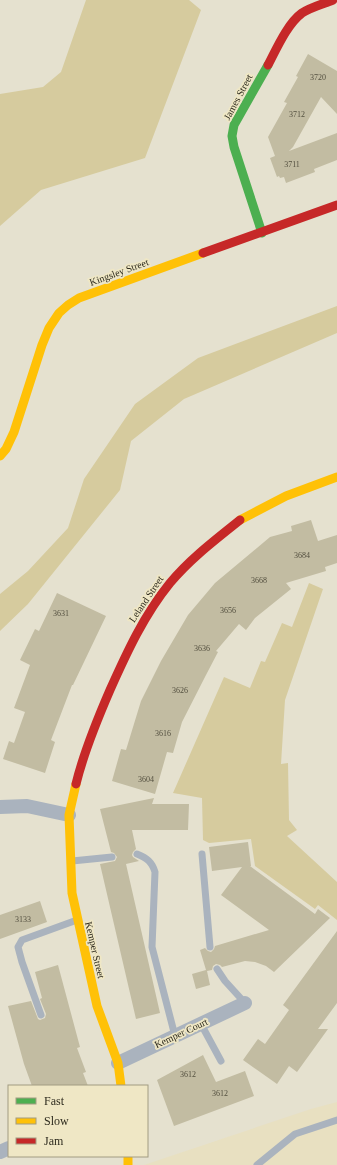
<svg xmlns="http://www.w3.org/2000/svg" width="337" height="1165" font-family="Georgia,serif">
	<rect width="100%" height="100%" fill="#e5e1cf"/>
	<!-- built -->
	<path fill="#e8e0c1" d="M 337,1102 L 337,1165 L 144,1165 L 311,1109 Z"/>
	<!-- green -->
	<path fill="#d6cb9e" d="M 86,0 L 189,0 L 201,10 L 145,158 L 41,190 L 0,226 L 0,94 L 43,87 L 61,72 Z
		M 337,306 L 337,333 L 184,399 L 131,441 L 120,490 L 28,604 L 0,631 L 0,594 L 28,571 L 68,528 L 84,479 L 135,404 L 198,358 Z
		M 309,583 L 323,589 L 285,700 L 281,764 L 288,763 L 289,820 L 297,830 L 287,836 L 337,882 L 337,920 L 318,905 L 315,909 L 255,866 L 251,839 L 209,843 L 203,840 L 202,798 L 173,793 L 224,677 L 250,688 L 261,661 L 265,662 L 282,623 L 292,627 Z"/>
	<!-- building -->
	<path fill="#c2bca2" d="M 308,54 L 337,71 L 337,114 L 321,97 L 293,147 L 289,151 L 337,133 L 337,160 L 314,169 L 315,172 L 286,183 L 284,177 L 280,178 L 279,176 L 277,177 L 270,158 L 275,156 L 268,137 L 287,103 L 284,102 L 298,77 L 296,76 Z
		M 311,520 L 318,541 L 337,535 L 337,563 L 325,567 L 326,571 L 286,583 L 291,589 L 255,618 L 246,630 L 239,624 L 216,651 L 218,652 L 206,675 L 182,722 L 173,753 L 167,752 L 155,794 L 112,781 L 121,749 L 126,750 L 141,701 L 161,661 L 188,615 L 215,583 L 270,537 L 292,531 L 291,526 Z
		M 57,593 L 106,616 L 73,685 L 72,685 L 51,740 L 55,742 L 45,773 L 3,759 L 9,741 L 14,743 L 25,712 L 14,708 L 30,665 L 20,660 L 35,629 L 39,631 Z
		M 154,798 L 152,804 L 189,804 L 188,830 L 132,830 L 136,849 L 133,852 L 132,855 L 133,857 L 139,861 L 126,864 L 160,1013 L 136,1019 L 100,864 L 115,861 L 117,857 L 114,853 L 111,852 L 100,809 Z
		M 248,842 L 251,866 L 250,866 L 315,914 L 318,909 L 330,918 L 274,972 L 266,966 L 255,962 L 245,961 L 222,967 L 220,965 L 216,964 L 213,966 L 212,970 L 207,971 L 210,985 L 196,989 L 192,974 L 206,970 L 200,950 L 205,948 L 208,951 L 211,952 L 214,949 L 215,946 L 269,930 L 221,895 L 242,867 L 212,871 L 209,847 Z
		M 40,901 L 47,922 L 0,939 L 0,915 Z
		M 337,931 L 337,1003 L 318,1029 L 328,1029 L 297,1072 L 289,1066 L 277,1084 L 243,1060 L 258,1039 L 265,1044 L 289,1010 L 283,1005 Z
		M 58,965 L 80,1047 L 77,1048 L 86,1072 L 83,1073 L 88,1086 L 32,1086 L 24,1064 L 8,1006 L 31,1001 L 38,1019 L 40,1020 L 45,1018 L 46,1014 L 40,999 L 42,998 L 35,972 Z
		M 203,1055 L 216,1082 L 245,1071 L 254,1096 L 174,1126 L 157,1080 Z"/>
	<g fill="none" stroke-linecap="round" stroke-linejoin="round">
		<!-- lane -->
		<path stroke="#aab3be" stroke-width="7" d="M 137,854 C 147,858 152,862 155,872 L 152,947 L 175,1036
			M 202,854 L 210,947
			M 72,861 L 112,857
			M 217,969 L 225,981 L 245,1003
			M 41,1015 L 22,962 L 18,947 L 22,940 L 77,920
			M 201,1024 L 221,1061
			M 257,1165 L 295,1134 L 337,1120"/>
		<!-- street -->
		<path stroke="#aab3be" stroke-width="14" d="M 0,807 L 27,806 L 69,815
			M 118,1063 L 245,1003
			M 0,1152 L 9,1148"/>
		<!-- fast -->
		<path stroke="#4caf50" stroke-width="9" d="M 262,233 L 234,147 L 232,136 L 234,125 L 268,65"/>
		<!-- slow -->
		<path stroke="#ffc107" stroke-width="9" d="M 0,456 L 6,449 L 14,432 L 42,345 L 49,328 L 59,313 L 68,305 L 79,298 L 203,253
			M 240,520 L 286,496 L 337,477
			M 76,784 L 69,815 L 72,893 L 97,1006 L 118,1063 L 121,1086
			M 128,1156 L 128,1165"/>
		<!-- jam -->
		<path stroke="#c62828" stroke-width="9" d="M 268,65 C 276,50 287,24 302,13 C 311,7 323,4 333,0
			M 203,253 L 337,205
			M 76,784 C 84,751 97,720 110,690 C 127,652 144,615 170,583 C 190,559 215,540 240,520"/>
	</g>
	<g text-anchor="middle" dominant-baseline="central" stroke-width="3.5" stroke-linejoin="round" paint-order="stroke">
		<!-- number labels -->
		<g font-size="8" fill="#534f3f">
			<text x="318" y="77">3720</text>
			<text x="297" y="114">3712</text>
			<text x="292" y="164">3711</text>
			<text x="302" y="555">3684</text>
			<text x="259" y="580">3668</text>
			<text x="228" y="610">3656</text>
			<text x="61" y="613">3631</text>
			<text x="202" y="648">3636</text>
			<text x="180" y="690">3626</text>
			<text x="163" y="733">3616</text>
			<text x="146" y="779">3604</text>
			<text x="23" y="919">3133</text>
			<text x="188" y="1074">3612</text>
			<text x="220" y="1093">3612</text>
		</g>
		<!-- street labels -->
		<g font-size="10" fill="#2e2b1e" stroke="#efe7c5">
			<text transform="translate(238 97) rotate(-62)">James Street</text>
			<text transform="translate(119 272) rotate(-20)">Kingsley Street</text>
			<text transform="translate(146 599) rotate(-56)">Leland Street</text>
			<text transform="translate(95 950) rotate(77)">Kemper Street</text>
			<text transform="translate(181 1033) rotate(-25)">Kemper Court</text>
		</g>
	</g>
	<!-- legend -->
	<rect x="8" y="1085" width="140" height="72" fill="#efe7c5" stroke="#a29c82"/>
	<rect x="16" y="1098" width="20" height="6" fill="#4caf50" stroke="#a29c82"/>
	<text x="44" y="1105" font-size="12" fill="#2e2b1e">Fast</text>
	<rect x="16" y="1118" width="20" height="6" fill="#ffc107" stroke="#a29c82"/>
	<text x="44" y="1125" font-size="12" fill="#2e2b1e">Slow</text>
	<rect x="16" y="1138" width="20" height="6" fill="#c62828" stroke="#a29c82"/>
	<text x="44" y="1145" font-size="12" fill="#2e2b1e">Jam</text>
</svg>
